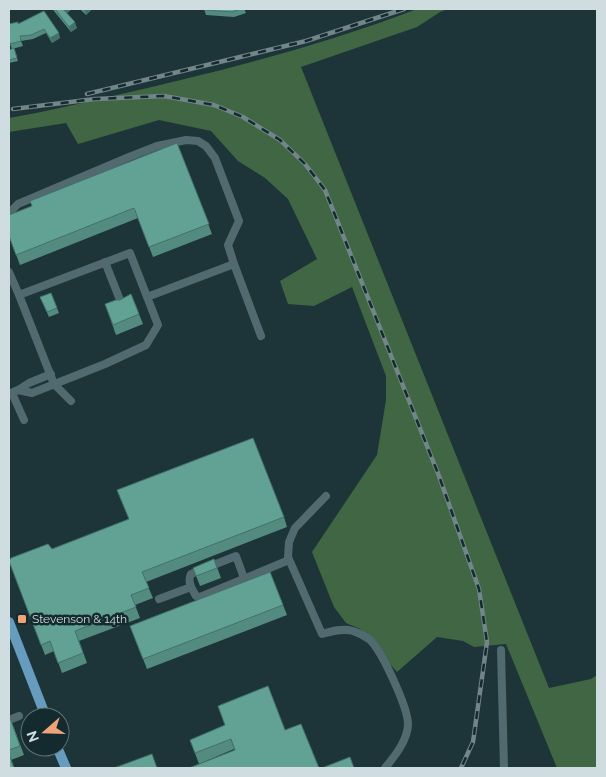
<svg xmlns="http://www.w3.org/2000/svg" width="606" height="777" font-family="Raleway,sans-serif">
	<rect width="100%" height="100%" fill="#1d3539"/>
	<!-- forest -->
	<path fill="#416643" d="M 417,9 L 448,9 L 440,12 L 417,27 L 301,67 L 549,688 L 591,679 L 597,675 L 597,768 L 557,768 L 506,644 L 474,647 L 463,641 L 437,637 L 397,672 L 360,629 L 346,623 L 334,607 L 312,552 L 377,455 L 386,400 L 386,376 L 352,287 L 314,306 L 288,304 L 280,281 L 317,259 L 288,199 L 265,178 L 238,161 L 211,131 L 159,120 L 78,144 L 66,123 L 9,132 L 9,118 C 45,112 81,103 117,95 C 219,72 320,46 417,9 Z"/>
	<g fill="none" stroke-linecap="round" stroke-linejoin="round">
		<!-- minor -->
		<path stroke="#506a6f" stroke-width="8" d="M 9,213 L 18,204 L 129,157 L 157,146 L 186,140 L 198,141 L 206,146 L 215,158 L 239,221 L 228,245 L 234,264
			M 105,262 L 122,305
			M 9,272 L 19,295
			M 147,297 L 234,264 L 261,336
			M 18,390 L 29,383 L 51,374
			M 12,393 L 24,420
			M 9,394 L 18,390 L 32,393 L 105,364 L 146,345 L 158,325 L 130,253 L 19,295 L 54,384 L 71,401
			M 326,496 L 295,528 L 289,542 L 288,557 L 322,634 C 332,631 343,628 353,631 C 359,633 365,636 370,640 C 382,651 408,708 408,724 C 408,740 394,757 385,768
			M 244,578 L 236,556 L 191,574 C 187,582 192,589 196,596 L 200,597 L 289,560
			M 159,599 L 191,587
			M 501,650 L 504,768
			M 9,720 L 19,716"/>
		<!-- major -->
		<path stroke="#679cbf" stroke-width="10" d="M 9,622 L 46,717
			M 57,747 L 66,768"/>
		<!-- rail casing -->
		<g stroke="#728589" stroke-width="4.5">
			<path id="rail" d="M 87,94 L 306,41 L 404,9
				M 13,109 L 95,99 L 164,96 L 214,105 L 243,117 L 280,140 L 305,164 L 325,190 L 439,476 L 479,589 L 487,642 L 473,742 L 461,768"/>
		</g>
		<!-- rail -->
		<use href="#rail" stroke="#132b2f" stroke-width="2.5" stroke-dasharray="8" stroke-linecap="butt"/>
	</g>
	<!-- wall -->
	<path fill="#538b7f" d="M 53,9 L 72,9 L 67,13 L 77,28 L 71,32 L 54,11 Z
		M 80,9 L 90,9 L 91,10 L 86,15 Z
		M 204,9 L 244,9 L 246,13 L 234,17 L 206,15 Z
		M 44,11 L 60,38 L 52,43 L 46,33 L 33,39 L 21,41 L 23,46 L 12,49 L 10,44 L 18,24 Z
		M 14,48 L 18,61 L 9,63 L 9,50 Z
		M 177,143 L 212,234 L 153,257 L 138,218 L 20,265 L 9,236 L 32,206 Z
		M 51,293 L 59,313 L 49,317 L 40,297 Z
		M 131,294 L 143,324 L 116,335 L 105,304 L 120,300 Z
		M 284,517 L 287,527 L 146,582 L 153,598 L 135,605 L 140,618 L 79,641 L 87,663 L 62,673 L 54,651 L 45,655 L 9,561 L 52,549 Z
		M 214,559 L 221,578 L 200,586 L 193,568 Z
		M 270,572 L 287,615 L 147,669 L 130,626 Z
		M 10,718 L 24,755 L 11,760 L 9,768 L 9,719 Z
		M 225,726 L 235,750 L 234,749 L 199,764 L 190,740 Z"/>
	<!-- shaded-wall -->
	<path fill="#447168" d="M 63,9 L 72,9 L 65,14 Z
		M 84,9 L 90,9 L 91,10 L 86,15 Z
		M 75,22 L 77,28 L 71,32 L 69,27 Z
		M 59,33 L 60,38 L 52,43 L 50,38 Z"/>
	<!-- building -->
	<path fill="#61a294" stroke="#447168" d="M 55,9 L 63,9 L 75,22 L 69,27 Z
		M 204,9 L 240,9 L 232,12 L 204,10 Z
		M 44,11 L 59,33 L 50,38 L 44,29 L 31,35 L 20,36 L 21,41 L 10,44 L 9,39 L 9,24 L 18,22 L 18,24 Z
		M 14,48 L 17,58 L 9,60 L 9,50 Z
		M 177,143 L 209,224 L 149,247 L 134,208 L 16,255 L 9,236 L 9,215 L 32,206 L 30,201 Z
		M 51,293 L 57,308 L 47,312 L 40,297 Z
		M 131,294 L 139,314 L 113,325 L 105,304 L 116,300 L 120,300 Z
		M 253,438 L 284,517 L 142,572 L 149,588 L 131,595 L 136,607 L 75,631 L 83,653 L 58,663 L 50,641 L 41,645 L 9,561 L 11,558 L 48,544 L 52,549 L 129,519 L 117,490 Z
		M 214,559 L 217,568 L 196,576 L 193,568 Z
		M 270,572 L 283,605 L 143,659 L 130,626 Z
		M 268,686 L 285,730 L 301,724 L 319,768 L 189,768 L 235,750 L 231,739 L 195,753 L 190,740 L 225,725 L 218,706 Z
		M 10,718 L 20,746 L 9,750 L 9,719 Z
		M 9,754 L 14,768 L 9,768 Z
		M 152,754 L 157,768 L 114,768 Z
		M 350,757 L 354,768 L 322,768 Z"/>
	<!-- markers -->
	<rect fill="#f0a279" stroke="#132b2f" stroke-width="2" x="17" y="614" width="10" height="10" rx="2.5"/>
	<g text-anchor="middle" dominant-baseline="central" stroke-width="5" stroke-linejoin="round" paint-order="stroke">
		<!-- poi labels -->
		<g font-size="12" fill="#cfdde0" stroke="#132b2f" text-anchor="start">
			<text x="32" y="619">Stevenson &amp; 14th</text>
		</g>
	</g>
	<!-- border -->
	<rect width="606" height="777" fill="none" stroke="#cfdde0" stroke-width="20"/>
	<!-- north arrow -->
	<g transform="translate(45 732) rotate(250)"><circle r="24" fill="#132b2f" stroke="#5e7276"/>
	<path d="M0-4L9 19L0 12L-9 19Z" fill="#f0a279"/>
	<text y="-8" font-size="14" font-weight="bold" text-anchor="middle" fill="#cfdde0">N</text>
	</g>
</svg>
